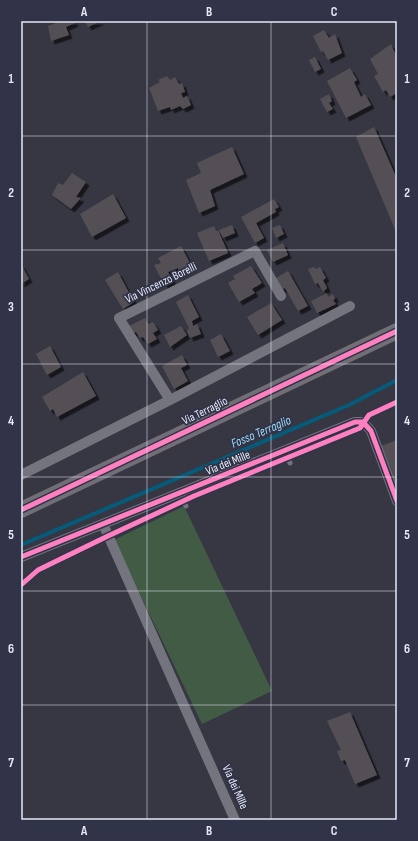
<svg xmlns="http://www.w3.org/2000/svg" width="418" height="841" font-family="'Sofia Sans Condensed',sans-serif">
	<defs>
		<filter id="shadow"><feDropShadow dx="3.5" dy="3.5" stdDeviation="0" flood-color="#0009"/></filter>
	</defs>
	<rect width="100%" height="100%" fill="#363743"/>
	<!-- green -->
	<path fill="#425b45" d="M 184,506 L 272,691 L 202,724 L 114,540 Z"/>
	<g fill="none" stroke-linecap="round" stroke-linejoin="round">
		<!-- stream -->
		<path stroke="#055b79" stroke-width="4" d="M 21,545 L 349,405 L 397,380"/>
	</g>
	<!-- building -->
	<path fill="#535055" filter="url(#shadow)" d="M 61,21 L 74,21 L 75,23 L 66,27 L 69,35 L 51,41 L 48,26 Z
		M 85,21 L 101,21 L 88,27 Z
		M 324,30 L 329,38 L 335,34 L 342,53 L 328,60 L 323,51 L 321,52 L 313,36 Z
		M 391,44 L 397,58 L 397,93 L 390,97 L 386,90 L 383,92 L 374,76 L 378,74 L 370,59 Z
		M 315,57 L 321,69 L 315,72 L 309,60 Z
		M 350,68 L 357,80 L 354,82 L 361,97 L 365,94 L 371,105 L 346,118 L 327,81 Z
		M 167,76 L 170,80 L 175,77 L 179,84 L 182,83 L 185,92 L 181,93 L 183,98 L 187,96 L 191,105 L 183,109 L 180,106 L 171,110 L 170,107 L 158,111 L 149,88 L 160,82 L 158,80 Z
		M 329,94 L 332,101 L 329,103 L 333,109 L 327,112 L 320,99 Z
		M 374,127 L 397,179 L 397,234 L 356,137 Z
		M 232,147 L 244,174 L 210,190 L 215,206 L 199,213 L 186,180 L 201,173 L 197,163 Z
		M 72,173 L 86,182 L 76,197 L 81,198 L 71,209 L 52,195 L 58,183 L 63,185 Z
		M 113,194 L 126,218 L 92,237 L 80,214 Z
		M 274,199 L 279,207 L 275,209 L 276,212 L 256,223 L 264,238 L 255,243 L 241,217 Z
		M 232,225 L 235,233 L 223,238 L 219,230 Z
		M 280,225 L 284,234 L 276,238 L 272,228 Z
		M 214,226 L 216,231 L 218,230 L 228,253 L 209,261 L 197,233 Z
		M 283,243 L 288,255 L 273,262 L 267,250 Z
		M 181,246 L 192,267 L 179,272 L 178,268 L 168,272 L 173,282 L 165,286 L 154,265 L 161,263 L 158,258 Z
		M 21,264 L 29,279 L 21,284 Z
		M 251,266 L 262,283 L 252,289 L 255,293 L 239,302 L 228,283 L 235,279 L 233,276 Z
		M 314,267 L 316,269 L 320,267 L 326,278 L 323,280 L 327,288 L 323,292 L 318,283 L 315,284 L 308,269 Z
		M 288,271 L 308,306 L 298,311 L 285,288 L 282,289 L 276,278 Z
		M 118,272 L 134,302 L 123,309 L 105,280 Z
		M 327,293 L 328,297 L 333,294 L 335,299 L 333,300 L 336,304 L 317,313 L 311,301 Z
		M 188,295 L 199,317 L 192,321 L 193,326 L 197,324 L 201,334 L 190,338 L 187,331 L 189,328 L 176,302 Z
		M 271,303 L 282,320 L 258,335 L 247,317 Z
		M 145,318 L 149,324 L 153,322 L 158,330 L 153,333 L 157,339 L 148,344 L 143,337 L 140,338 L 136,332 L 133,333 L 129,326 Z
		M 181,326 L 187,335 L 170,347 L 164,335 Z
		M 221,334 L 230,351 L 218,357 L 210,340 Z
		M 50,346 L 61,367 L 47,375 L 36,354 Z
		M 182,355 L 187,365 L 181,368 L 188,381 L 174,389 L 162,366 Z
		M 83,372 L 96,396 L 57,417 L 53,409 L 50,411 L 42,397 Z
		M 397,440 L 397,491 L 381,446 Z
		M 350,712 L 377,775 L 355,784 L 345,760 L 341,761 L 337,751 L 341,750 L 327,721 Z"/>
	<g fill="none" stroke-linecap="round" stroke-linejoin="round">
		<!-- service -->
		<path stroke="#73747e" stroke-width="5" d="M 285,451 L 290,463
			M 180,493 L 186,506"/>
		<!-- minor -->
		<path stroke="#73747e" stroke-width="10" d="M 170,400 L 119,318 L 255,251 L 281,296
			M 21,475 L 170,400 L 350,306
			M 103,524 L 235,820
			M 21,557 L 355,422 L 363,422 L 371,431 L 397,501"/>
		<!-- primary -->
		<path stroke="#726e76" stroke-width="16" d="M 21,510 L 397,331"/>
		<!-- cycleway casing -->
		<g stroke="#313348" stroke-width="8">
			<path id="cycleway" d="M 21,510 L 397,331
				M 21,557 L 355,422 L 363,422 L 371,431 L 397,501
				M 21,585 L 38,570 L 108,536 L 194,496 L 360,428 L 369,415 L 397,402"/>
		</g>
		<!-- cycleway -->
		<use href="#cycleway" stroke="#ff80c0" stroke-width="5"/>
	</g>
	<!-- grid -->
	<path fill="none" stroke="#e6e8f6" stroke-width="1" stroke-opacity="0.55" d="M 147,21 L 147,820M 271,21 L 271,820M 21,136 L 397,136M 21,250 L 397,250M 21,364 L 397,364M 21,477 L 397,477M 21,591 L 397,591M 21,705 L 397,705"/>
	<g text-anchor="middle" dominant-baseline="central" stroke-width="3.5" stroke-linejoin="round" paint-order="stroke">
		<!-- street labels -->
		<g font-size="12" fill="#e6e8f6" stroke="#313348">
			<text transform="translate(161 283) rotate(-26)">Via Vincenzo Borelli</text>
			<text transform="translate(205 411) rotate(-26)">Via Terraglio</text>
			<text transform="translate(228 463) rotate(-22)">Via dei Mille</text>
			<text transform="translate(235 787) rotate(66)">Via dei Mille</text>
		</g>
		<!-- water labels -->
		<g font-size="13" font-style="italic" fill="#9dd9f5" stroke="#313348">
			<text transform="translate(261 432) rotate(-23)">Fosso Terraglio</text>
		</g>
	</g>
	<!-- border -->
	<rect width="418" height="841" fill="none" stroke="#313348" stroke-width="44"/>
	<rect x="22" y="22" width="374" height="797" fill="none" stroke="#e6e8f6" stroke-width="1.5"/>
	<g font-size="13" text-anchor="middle" font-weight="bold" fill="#e6e8f6">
		<text x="84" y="16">A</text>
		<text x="209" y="16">B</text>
		<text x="334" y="16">C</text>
		<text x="11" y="83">1</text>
		<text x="407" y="83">1</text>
		<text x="11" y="197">2</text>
		<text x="407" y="197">2</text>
		<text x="11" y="311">3</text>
		<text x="407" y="311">3</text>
		<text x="11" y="425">4</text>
		<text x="407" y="425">4</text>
		<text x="11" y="539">5</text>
		<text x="407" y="539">5</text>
		<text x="11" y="653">6</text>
		<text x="407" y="653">6</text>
		<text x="11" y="767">7</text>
		<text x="407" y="767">7</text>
		<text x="84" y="835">A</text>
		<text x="209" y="835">B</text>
		<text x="334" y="835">C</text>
	</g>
</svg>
